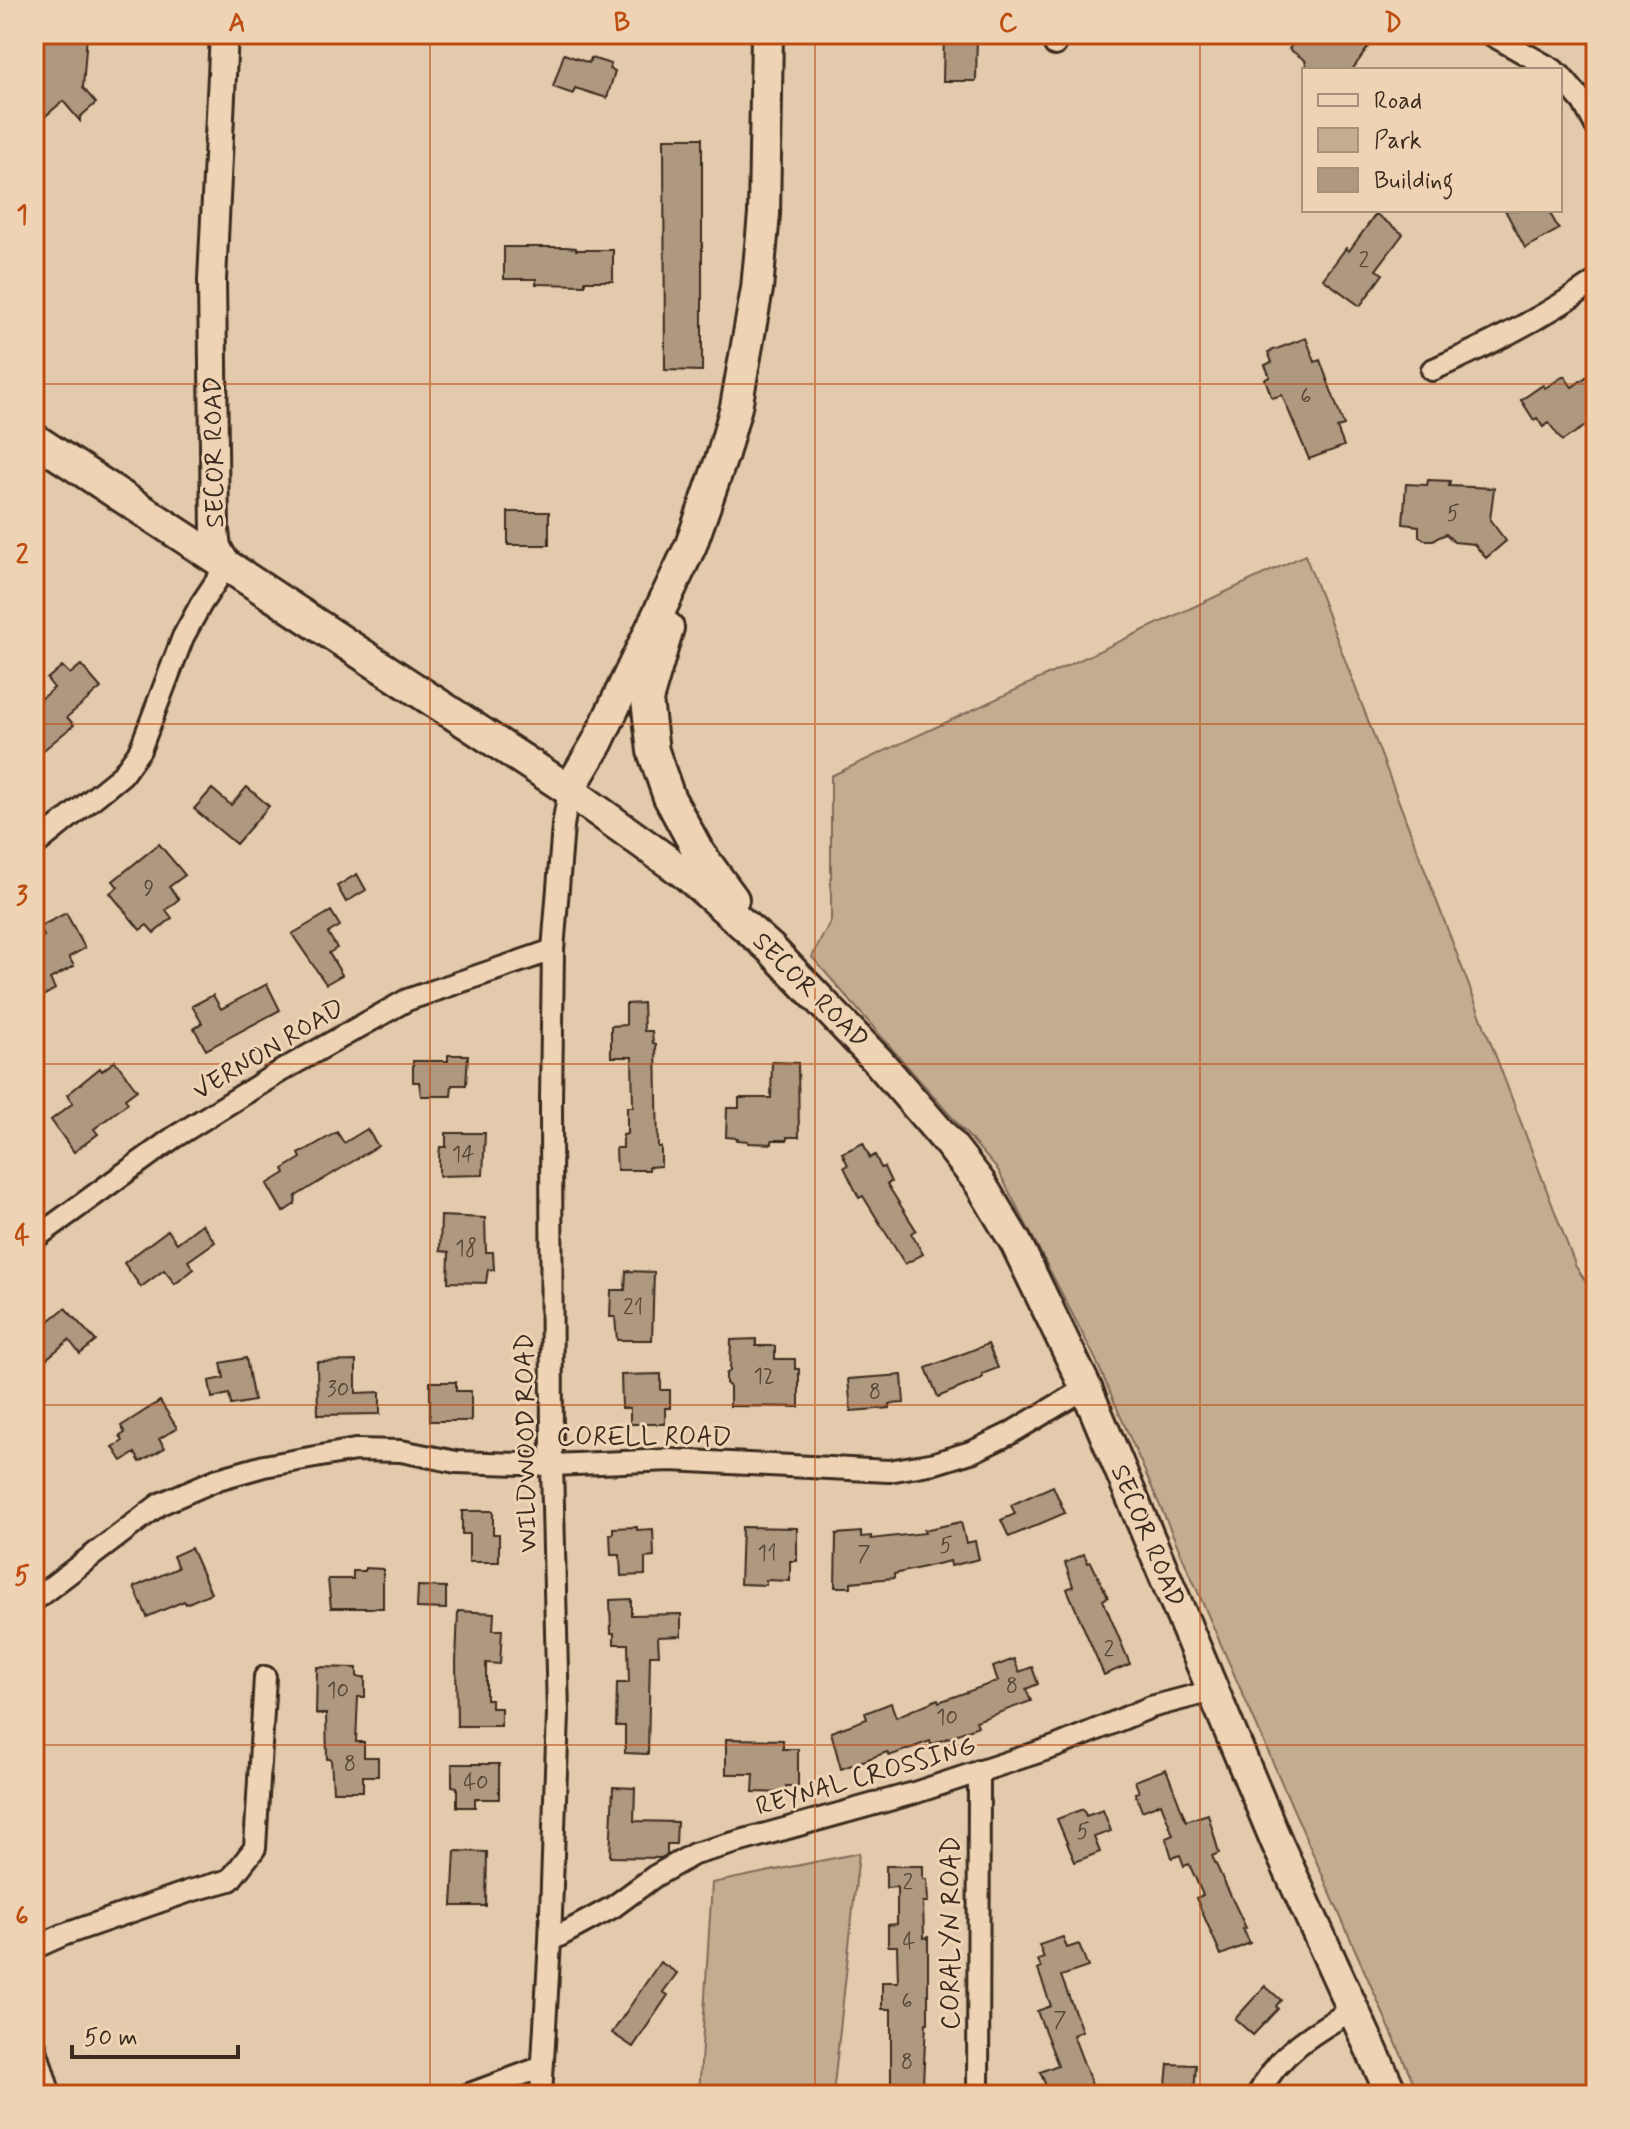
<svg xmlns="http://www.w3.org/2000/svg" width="1630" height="2129" font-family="Mynerve,sans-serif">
	<rect width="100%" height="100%" fill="#e3caac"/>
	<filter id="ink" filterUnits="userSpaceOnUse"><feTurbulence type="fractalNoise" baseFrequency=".0125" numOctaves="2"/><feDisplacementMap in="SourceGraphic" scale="16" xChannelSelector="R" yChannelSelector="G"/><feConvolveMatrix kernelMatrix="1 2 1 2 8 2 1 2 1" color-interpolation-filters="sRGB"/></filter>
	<g filter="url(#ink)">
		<!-- green -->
		<path fill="#c4ac91" stroke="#806b58" stroke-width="2" d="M 1305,555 L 1576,1267 L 1596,1296 L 1596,2095 L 1419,2095 L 1095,1358 L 998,1170 L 812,957 L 831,920 L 831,776 Z
			M 859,1853 L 833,2095 L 699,2095 L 712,1883 Z"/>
		<!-- building -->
		<path fill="#af9880" stroke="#3b2a1e" stroke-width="2" d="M 51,34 L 87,34 L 83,88 L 96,103 L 80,117 L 80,121 L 63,101 L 34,126 L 34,49 Z
			M 944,34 L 977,34 L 976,81 L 943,81 Z
			M 1300,34 L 1352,34 L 1369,46 L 1352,70 L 1308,70 L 1305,60 L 1289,49 Z
			M 564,54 L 589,63 L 591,58 L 611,64 L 610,69 L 615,71 L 607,98 L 575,88 L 573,94 L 553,87 Z
			M 664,138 L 702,138 L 702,371 L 665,370 Z
			M 1505,210 L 1548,210 L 1559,229 L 1525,248 Z
			M 1376,214 L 1403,234 L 1376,270 L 1383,274 L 1360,306 L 1323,279 L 1346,248 L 1349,251 Z
			M 504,247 L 566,247 L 576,248 L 576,250 L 613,250 L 613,281 L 585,281 L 585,285 L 536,284 L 536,279 L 504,279 Z
			M 1306,338 L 1315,362 L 1320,360 L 1344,426 L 1337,428 L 1344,446 L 1309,459 L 1282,395 L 1272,398 L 1265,379 L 1270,377 L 1265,365 L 1272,362 L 1268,352 Z
			M 1596,370 L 1596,419 L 1562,441 L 1549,423 L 1543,427 L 1537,418 L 1534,420 L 1521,400 L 1543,385 L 1545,388 L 1564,376 L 1572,387 Z
			M 1428,480 L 1450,481 L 1449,486 L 1494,488 L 1490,520 L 1506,541 L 1486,558 L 1474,544 L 1454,542 L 1446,534 L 1433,540 L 1425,540 L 1419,536 L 1419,526 L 1403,524 L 1406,484 L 1427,485 Z
			M 508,512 L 549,512 L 549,545 L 508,545 Z
			M 81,665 L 101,688 L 67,717 L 74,725 L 34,758 L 34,704 L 54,688 L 47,679 L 62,666 L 70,674 Z
			M 247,787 L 269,806 L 236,844 L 194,809 L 212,789 L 231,805 Z
			M 159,844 L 185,875 L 169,887 L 179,899 L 166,910 L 172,918 L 154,933 L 147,925 L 140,930 L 110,893 L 118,887 L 113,881 Z
			M 357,874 L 366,890 L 346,902 L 337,886 Z
			M 331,911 L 340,926 L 328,933 L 337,948 L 329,953 L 342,975 L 326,984 L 292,934 Z
			M 66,913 L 85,948 L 69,957 L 74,966 L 50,979 L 55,989 L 34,1001 L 34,941 L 44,936 L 39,927 Z
			M 267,984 L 280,1010 L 206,1050 L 194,1028 L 202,1023 L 192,1006 L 213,995 L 221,1009 Z
			M 643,1003 L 644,1031 L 652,1031 L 653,1043 L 656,1044 L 658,1147 L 661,1147 L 661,1166 L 649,1167 L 649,1170 L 617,1170 L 616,1148 L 623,1148 L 623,1135 L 627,1134 L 627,1107 L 633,1107 L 632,1057 L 611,1057 L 611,1026 L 626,1025 L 626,1004 Z
			M 448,1055 L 468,1055 L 466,1085 L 452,1085 L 451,1096 L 421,1096 L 419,1082 L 413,1082 L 413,1061 L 448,1061 Z
			M 115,1061 L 137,1090 L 125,1099 L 128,1103 L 94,1129 L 98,1134 L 74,1152 L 51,1120 L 73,1103 L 67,1095 L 100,1068 L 102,1071 Z
			M 772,1062 L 798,1063 L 799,1137 L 787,1137 L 787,1140 L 772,1140 L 772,1144 L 748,1143 L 748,1141 L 737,1140 L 738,1138 L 726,1137 L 727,1108 L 739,1108 L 739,1098 L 771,1098 Z
			M 367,1129 L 378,1146 L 296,1196 L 295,1204 L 283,1212 L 267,1184 L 285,1173 L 283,1169 L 301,1158 L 299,1154 L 337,1132 L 344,1143 Z
			M 446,1133 L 485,1133 L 483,1175 L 439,1176 L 439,1156 L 440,1147 L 446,1147 Z
			M 863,1143 L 870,1158 L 875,1155 L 881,1168 L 884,1167 L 891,1182 L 887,1184 L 916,1230 L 911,1233 L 923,1254 L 905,1264 L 863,1196 L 859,1198 L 844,1167 L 848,1165 L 842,1153 Z
			M 441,1216 L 485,1218 L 486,1252 L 493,1252 L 494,1270 L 488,1269 L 486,1283 L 448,1282 L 449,1252 L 440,1251 Z
			M 202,1224 L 215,1242 L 188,1261 L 194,1269 L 175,1284 L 164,1270 L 141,1287 L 124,1263 L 168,1230 L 177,1243 Z
			M 626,1271 L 654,1272 L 652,1340 L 617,1340 L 615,1317 L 610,1317 L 611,1290 L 625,1290 Z
			M 65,1308 L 96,1341 L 80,1354 L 69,1340 L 34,1369 L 34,1333 Z
			M 756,1339 L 756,1346 L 775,1346 L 775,1359 L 795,1359 L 795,1369 L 799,1369 L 799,1407 L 730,1406 L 730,1387 L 726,1383 L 726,1374 L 730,1371 L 731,1340 Z
			M 988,1344 L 998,1368 L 982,1374 L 983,1377 L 979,1380 L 938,1397 L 926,1368 Z
			M 246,1358 L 254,1401 L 231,1405 L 229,1394 L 212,1398 L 209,1381 L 224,1378 L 221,1363 Z
			M 356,1361 L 356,1393 L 380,1392 L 380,1414 L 318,1415 L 317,1362 Z
			M 661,1374 L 661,1390 L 670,1390 L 670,1408 L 665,1408 L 665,1424 L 630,1424 L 630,1408 L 622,1408 L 621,1375 Z
			M 902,1375 L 904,1403 L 890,1404 L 890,1408 L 851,1411 L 848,1379 Z
			M 430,1382 L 456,1382 L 456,1391 L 471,1391 L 471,1421 L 430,1421 Z
			M 160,1401 L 177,1428 L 159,1439 L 165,1448 L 140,1462 L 135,1453 L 122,1461 L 113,1447 L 123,1441 L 120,1436 L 125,1433 L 121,1426 Z
			M 1053,1486 L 1065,1513 L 1009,1537 L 1001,1520 L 1015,1514 L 1011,1505 Z
			M 462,1511 L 493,1511 L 493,1534 L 499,1534 L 499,1562 L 469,1562 L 469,1534 L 462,1534 Z
			M 961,1522 L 966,1543 L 975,1541 L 979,1559 L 951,1566 L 950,1561 L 894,1574 L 894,1578 L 851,1582 L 851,1587 L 835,1587 L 836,1534 L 861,1532 L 861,1537 L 871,1536 L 871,1539 L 925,1533 L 924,1530 Z
			M 637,1527 L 637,1530 L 653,1529 L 654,1557 L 645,1558 L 645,1575 L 621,1576 L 620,1555 L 611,1555 L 610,1534 L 613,1534 L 613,1528 Z
			M 742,1527 L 797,1528 L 797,1561 L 790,1561 L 790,1581 L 766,1580 L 766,1585 L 740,1584 Z
			M 191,1548 L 211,1593 L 186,1604 L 184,1601 L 147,1617 L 134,1587 L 178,1568 L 173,1556 Z
			M 1084,1554 L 1088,1563 L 1091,1562 L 1108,1597 L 1103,1600 L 1130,1664 L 1104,1675 L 1067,1589 L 1073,1586 L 1065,1563 Z
			M 365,1568 L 383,1569 L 383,1608 L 331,1608 L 328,1579 L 353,1579 L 353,1571 L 365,1571 Z
			M 418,1586 L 446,1587 L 446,1609 L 417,1608 Z
			M 631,1599 L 631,1615 L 681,1614 L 681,1636 L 658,1637 L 659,1655 L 650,1655 L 648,1754 L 625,1753 L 625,1726 L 616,1726 L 617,1683 L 629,1683 L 628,1644 L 614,1644 L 614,1633 L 611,1633 L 610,1600 Z
			M 458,1611 L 494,1613 L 493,1630 L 502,1630 L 500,1664 L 486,1663 L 486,1699 L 491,1699 L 491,1708 L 501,1708 L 501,1726 L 457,1726 L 456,1662 Z
			M 1014,1659 L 1019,1672 L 1032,1667 L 1038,1684 L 1026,1689 L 1031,1701 L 976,1721 L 978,1726 L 931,1745 L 930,1741 L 889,1756 L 887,1752 L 841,1769 L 831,1732 L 867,1719 L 865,1713 L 891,1703 L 896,1717 L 938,1699 L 939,1702 L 998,1681 L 993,1667 Z
			M 317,1667 L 357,1668 L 357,1677 L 365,1677 L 365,1697 L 358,1697 L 356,1742 L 364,1742 L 364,1757 L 378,1757 L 378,1776 L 363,1776 L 363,1791 L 333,1791 L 331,1759 L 327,1759 L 326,1714 L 316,1714 Z
			M 726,1739 L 783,1740 L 783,1749 L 798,1749 L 798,1786 L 786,1786 L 786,1793 L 753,1792 L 754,1774 L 726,1774 Z
			M 452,1764 L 499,1764 L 499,1799 L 475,1799 L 475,1807 L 457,1807 L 457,1787 L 452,1786 Z
			M 1166,1769 L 1186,1821 L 1208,1814 L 1219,1853 L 1212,1856 L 1246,1928 L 1243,1929 L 1250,1943 L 1221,1955 L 1196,1898 L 1203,1895 L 1189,1864 L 1184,1866 L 1180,1855 L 1172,1858 L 1166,1838 L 1173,1835 L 1161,1803 L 1142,1811 L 1135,1793 L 1139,1792 L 1135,1781 Z
			M 613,1787 L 635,1788 L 634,1821 L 677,1822 L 676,1844 L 667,1844 L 667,1855 L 661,1858 L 610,1857 Z
			M 1083,1809 L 1086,1816 L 1103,1810 L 1111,1831 L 1094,1837 L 1100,1852 L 1075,1862 L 1057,1819 Z
			M 455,1851 L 487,1852 L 486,1906 L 452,1906 Z
			M 886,1866 L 923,1866 L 923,1879 L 927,1879 L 928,1902 L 923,1902 L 924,1938 L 928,1937 L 928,2023 L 926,2023 L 923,2083 L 891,2082 L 891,2009 L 882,2009 L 882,1982 L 898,1982 L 897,1946 L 888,1946 L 888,1925 L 897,1924 L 897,1887 L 886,1888 Z
			M 1063,1937 L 1067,1948 L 1079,1944 L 1088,1967 L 1061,1976 L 1082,2031 L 1073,2035 L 1094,2090 L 1081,2095 L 1050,2095 L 1040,2072 L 1058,2065 L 1037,2011 L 1051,2006 L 1038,1970 L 1041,1968 L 1038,1960 L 1044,1958 L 1039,1945 Z
			M 660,1962 L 677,1973 L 663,1992 L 668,1995 L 633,2047 L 612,2033 Z
			M 1265,1986 L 1281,2000 L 1276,2006 L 1278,2009 L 1253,2035 L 1235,2019 Z
			M 1168,2064 L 1196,2065 L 1194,2095 L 1165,2095 Z"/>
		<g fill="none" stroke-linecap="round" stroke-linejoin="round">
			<!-- minor casing -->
			<g stroke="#3b2a1e" stroke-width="26">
				<path id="minor" d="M 1055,34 L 1055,45
					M 1490,34 L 1554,70
					M 1560,75 L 1583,102 L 1596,126
					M 1432,370 C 1489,345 1545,317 1596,281
					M 34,846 L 122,775 L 140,750 L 183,637 L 201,604 L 227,565
					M 34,1239 L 173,1138 L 281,1071 L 407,1000 L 553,950
					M 34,1600 L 160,1504 L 218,1479 L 264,1466 L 355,1450 L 401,1451 L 456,1462 L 552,1465 L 671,1460 L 889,1471 L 935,1463 L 974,1451 L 1009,1434 L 1086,1388
					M 550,1941 L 613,1907 L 655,1876 L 694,1854 L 914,1793 L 1057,1746 L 1151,1707 L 1212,1691
					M 34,1948 L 63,1935 L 190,1891 L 230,1880 L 255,1848 L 265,1677
					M 34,2043 L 50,2095
					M 467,2095 L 542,2067
					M 541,2095 L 550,1941 L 558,1714 L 552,1465 L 551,1102 L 553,950 L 563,826 L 569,790
					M 978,2095 L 979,1771
					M 1258,2095 C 1278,2053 1314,2032 1354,2009"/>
			</g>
			<!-- tertiary casing -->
			<g stroke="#3b2a1e" stroke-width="32">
				<path id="tertiary" d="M 224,34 L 212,280 L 215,531 L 217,547 L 227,565"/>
			</g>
			<!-- secondary casing -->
			<g stroke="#3b2a1e" stroke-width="36">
				<path id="secondary" d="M 34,439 L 569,790 L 687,875 L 770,948 L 878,1061 L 948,1142 L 980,1183 L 1016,1243 L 1086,1388 L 1277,1843 L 1392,2095
					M 668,628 L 647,700 L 653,751 L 669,797 L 698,851 L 733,899
					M 569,790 L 597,743 L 691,545 L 723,454 L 736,407 L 757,289 L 764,214 L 767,34"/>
			</g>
			<!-- minor -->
			<use href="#minor" stroke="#eed4b5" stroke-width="20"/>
			<!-- tertiary -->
			<use href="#tertiary" stroke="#eed4b5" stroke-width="26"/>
			<!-- secondary -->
			<use href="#secondary" stroke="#eed4b5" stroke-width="30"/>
		</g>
	</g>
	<!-- grid -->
	<path fill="none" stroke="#bd4d10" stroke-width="2" stroke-opacity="0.55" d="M 430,34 L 430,2095M 815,34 L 815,2095M 1200,34 L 1200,2095M 34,384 L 1596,384M 34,724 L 1596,724M 34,1064 L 1596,1064M 34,1405 L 1596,1405M 34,1745 L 1596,1745"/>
	<g text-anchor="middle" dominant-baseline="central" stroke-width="6" stroke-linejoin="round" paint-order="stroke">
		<!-- number labels -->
		<g font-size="22" fill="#584636">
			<text x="1364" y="261">2</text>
			<text x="1306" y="397">6</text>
			<text x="1453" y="514">5</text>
			<text x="149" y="889">9</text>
			<text x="463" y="1155">14</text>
			<text x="466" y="1249">18</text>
			<text x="633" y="1308">21</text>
			<text x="764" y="1377">12</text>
			<text x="338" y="1390">30</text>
			<text x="875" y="1393">8</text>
			<text x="946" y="1546">5</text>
			<text x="767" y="1554">11</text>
			<text x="864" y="1555">7</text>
			<text x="1109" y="1650">2</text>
			<text x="1012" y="1687">8</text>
			<text x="338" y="1691">10</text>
			<text x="947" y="1718">10</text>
			<text x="350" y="1765">8</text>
			<text x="476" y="1783">40</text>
			<text x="1083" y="1832">5</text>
			<text x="908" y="1883">2</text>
			<text x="909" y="1942">4</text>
			<text x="907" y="2002">6</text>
			<text x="1060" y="2021">7</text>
			<text x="907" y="2063">8</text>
		</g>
		<!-- street labels -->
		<g font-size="26" fill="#3b2a1e" stroke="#eed4b5">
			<text transform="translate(215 452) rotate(-91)">SECOR ROAD</text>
			<text transform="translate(810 991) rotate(45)">SECOR ROAD</text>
			<text transform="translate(269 1050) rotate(-31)">VERNON ROAD</text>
			<text x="644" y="1438">CORELL ROAD</text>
			<text transform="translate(527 1443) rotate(-91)">WILDWOOD ROAD</text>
			<text transform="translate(1147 1536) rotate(67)">SECOR ROAD</text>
			<text transform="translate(866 1777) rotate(-16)">REYNAL CROSSING</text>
			<text transform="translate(952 1933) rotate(-90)">CORALYN ROAD</text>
		</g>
	</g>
	<!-- margin -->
	<rect width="1630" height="2129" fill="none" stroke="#eed4b5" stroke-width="88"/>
	<!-- legend -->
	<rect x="1302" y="68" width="260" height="144" fill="#eed4b5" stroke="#a69079" stroke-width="2"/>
	<rect x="1318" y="94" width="40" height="12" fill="#eed4b5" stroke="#a69079" stroke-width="2"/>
	<text x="1374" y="108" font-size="24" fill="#3b2a1e">Road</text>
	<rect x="1318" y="128" width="40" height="24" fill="#c4ac91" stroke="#a69079" stroke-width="2"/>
	<text x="1374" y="148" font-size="24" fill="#3b2a1e">Park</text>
	<rect x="1318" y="168" width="40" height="24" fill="#af9880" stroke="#a69079" stroke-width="2"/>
	<text x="1374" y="188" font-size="24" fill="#3b2a1e">Building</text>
	<!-- scale -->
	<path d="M72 2045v12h166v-12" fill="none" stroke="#3b2a1e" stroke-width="4"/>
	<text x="84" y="2045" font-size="24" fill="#3b2a1e" stroke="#eed4b5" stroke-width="6" paint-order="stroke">50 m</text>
	<rect x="44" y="44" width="1542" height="2041" fill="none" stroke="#bd4d10" stroke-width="3"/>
	<g font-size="26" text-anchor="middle" font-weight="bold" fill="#bd4d10">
		<text x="237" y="31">A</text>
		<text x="622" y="31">B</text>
		<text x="1008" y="31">C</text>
		<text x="1393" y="31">D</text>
		<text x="22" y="223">1</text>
		<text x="22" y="563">2</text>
		<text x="22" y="904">3</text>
		<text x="22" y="1244">4</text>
		<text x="22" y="1584">5</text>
		<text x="22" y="1924">6</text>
	</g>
</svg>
